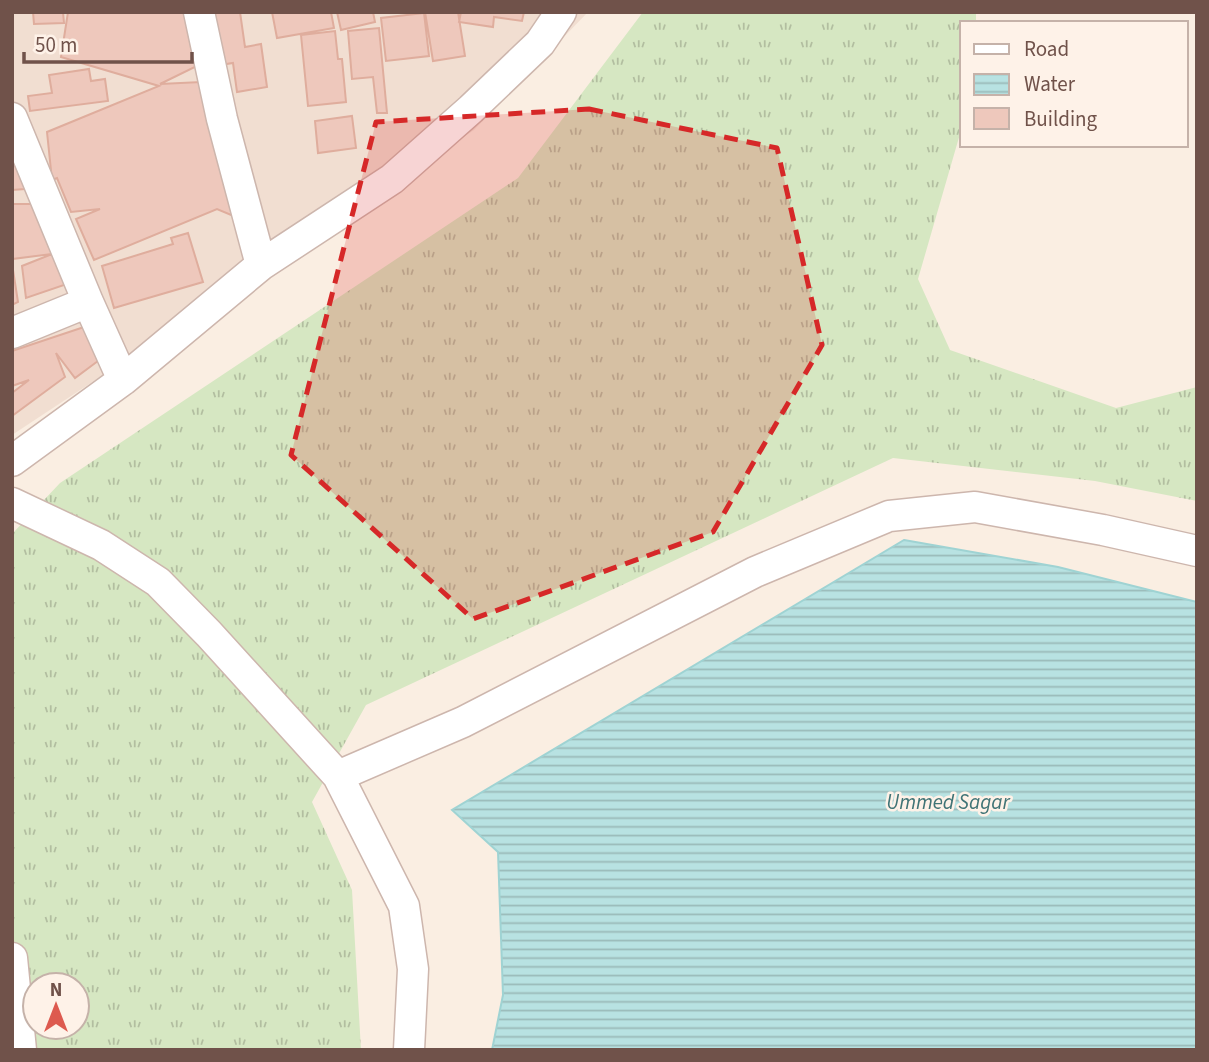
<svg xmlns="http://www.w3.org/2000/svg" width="1209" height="1062" font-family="'Source Sans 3',sans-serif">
	<defs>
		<pattern id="grass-tufts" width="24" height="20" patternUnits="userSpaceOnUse" patternTransform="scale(1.75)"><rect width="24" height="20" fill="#d6e7c2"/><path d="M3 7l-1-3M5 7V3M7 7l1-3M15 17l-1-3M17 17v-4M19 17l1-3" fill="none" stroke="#b2bea0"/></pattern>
		<pattern id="water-rules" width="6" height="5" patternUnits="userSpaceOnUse" patternTransform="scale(1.75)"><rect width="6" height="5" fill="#b8e2e2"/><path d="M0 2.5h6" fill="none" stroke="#9abab9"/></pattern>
	</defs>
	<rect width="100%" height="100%" fill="#faeee2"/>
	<!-- residential -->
	<path fill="#f1ded1" d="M 12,12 L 588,12 L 474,130 L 12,435 Z"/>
	<!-- grass -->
	<path fill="url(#grass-tufts)" fill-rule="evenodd" d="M 643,12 L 976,12 L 976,23 L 962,23 L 962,127 L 918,279 L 950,350 L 1116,408 L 1197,387 L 1197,501 L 1095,481 L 893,458 L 366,705 L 312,802 L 352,890 L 361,1050 L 12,1050 L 12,534 L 60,483 L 518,178 ZM 35,985 L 77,985 L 77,1027 L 35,1027 Z"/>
	<!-- water -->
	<path fill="url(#water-rules)" stroke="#9fd3d3" stroke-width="2" d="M 904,540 L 1058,567 L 1197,602 L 1197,1050 L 492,1050 L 503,995 L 498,852 L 452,810 Z"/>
	<!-- building -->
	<path fill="#eec8bc" stroke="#dfad9d" stroke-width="2" d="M 33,12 L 63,12 L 64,23 L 34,24 Z
		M 68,12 L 189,12 L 201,64 L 160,84 L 201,82 L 236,217 L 217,209 L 94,260 L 76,219 L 100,209 L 71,212 L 57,178 L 52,180 L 47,132 L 159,86 L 61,57 Z
		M 212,12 L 240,12 L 245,47 L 261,44 L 267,87 L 237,92 L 233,63 L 220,65 Z
		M 272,12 L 331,12 L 334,28 L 277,38 Z
		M 337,12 L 373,12 L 375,22 L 341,30 Z
		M 425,12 L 458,12 L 465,56 L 433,61 Z
		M 461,12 L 524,12 L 522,21 L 494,17 L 493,27 L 459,22 Z
		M 424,13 L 429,56 L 386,61 L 381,18 Z
		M 379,28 L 387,113 L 377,113 L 373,77 L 352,79 L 348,31 Z
		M 335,31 L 338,59 L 342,59 L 346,102 L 308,106 L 301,35 Z
		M 89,69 L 91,81 L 105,79 L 108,101 L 30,111 L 28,96 L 52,93 L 49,75 Z
		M 352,116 L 356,148 L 318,153 L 315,121 Z
		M 24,165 L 25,189 L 12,190 L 12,166 Z
		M 12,204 L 32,204 L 52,254 L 12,259 Z
		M 188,233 L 203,282 L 114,308 L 102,266 L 173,244 L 171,238 Z
		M 52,254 L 67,284 L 26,298 L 22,266 Z
		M 13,270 L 18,302 L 12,305 L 12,270 Z
		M 90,325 L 102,358 L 75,378 L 56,353 L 65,377 L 12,416 L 12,393 L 29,380 L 12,386 L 12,351 Z"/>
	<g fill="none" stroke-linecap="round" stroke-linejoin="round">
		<!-- minor casing -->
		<g stroke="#cdb6ad" stroke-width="33">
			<path id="minor" d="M 199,12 L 222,119 L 261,265
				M 12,118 L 88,302 L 123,380
				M 12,333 L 88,302
				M 12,461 L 123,380 L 261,265 L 392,179 L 471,109 L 540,43 L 561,12
				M 12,503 L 101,545 L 158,582 L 209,634 L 338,776 L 404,906 L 413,969 L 409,1050
				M 338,776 L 463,722 L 755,572 L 889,516 L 975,507 L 1103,530 L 1197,551
				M 12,958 L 21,1050"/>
		</g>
		<!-- minor -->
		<use href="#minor" stroke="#fff" stroke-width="30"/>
	</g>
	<!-- marked area -->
	<path fill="#d62828" fill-opacity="0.2" stroke="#d62828" stroke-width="5" stroke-dasharray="14 9" stroke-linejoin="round" d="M 589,109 L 777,148 L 822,345 L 713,532 L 473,619 L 291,455 L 376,122 Z"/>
	<g text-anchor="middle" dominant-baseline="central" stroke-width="5" stroke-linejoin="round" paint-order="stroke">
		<!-- water labels -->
		<g font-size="21" font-style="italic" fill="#407476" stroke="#fef2e8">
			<text x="948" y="802">Ummed Sagar</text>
		</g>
	</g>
	<!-- border -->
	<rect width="1209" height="1062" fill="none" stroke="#70524a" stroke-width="28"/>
	<!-- legend -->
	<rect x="960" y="21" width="228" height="126" fill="#fef2e8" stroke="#c5b2a9" stroke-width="2"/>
	<rect x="974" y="44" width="35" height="10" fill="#ffffff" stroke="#c5b2a9" stroke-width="2"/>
	<text x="1024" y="56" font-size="21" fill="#70524a">Road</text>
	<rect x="974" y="74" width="35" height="21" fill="url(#water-rules)" stroke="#c5b2a9" stroke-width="2"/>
	<text x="1024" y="91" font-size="21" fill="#70524a">Water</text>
	<rect x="974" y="108" width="35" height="21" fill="#eec8bc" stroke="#c5b2a9" stroke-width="2"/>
	<text x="1024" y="126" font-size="21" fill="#70524a">Building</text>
	<!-- north arrow -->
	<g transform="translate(56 1006)"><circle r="33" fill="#fef2e8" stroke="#c5b2a9" stroke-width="2"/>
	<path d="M0-5L12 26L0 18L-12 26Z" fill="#dd5a4f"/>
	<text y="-10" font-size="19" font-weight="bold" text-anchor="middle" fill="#70524a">N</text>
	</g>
	<!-- scale -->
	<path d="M24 52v10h168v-10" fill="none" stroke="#70524a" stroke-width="3.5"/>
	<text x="35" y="52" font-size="21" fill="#70524a" stroke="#fef2e8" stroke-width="5" paint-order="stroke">50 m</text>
</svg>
